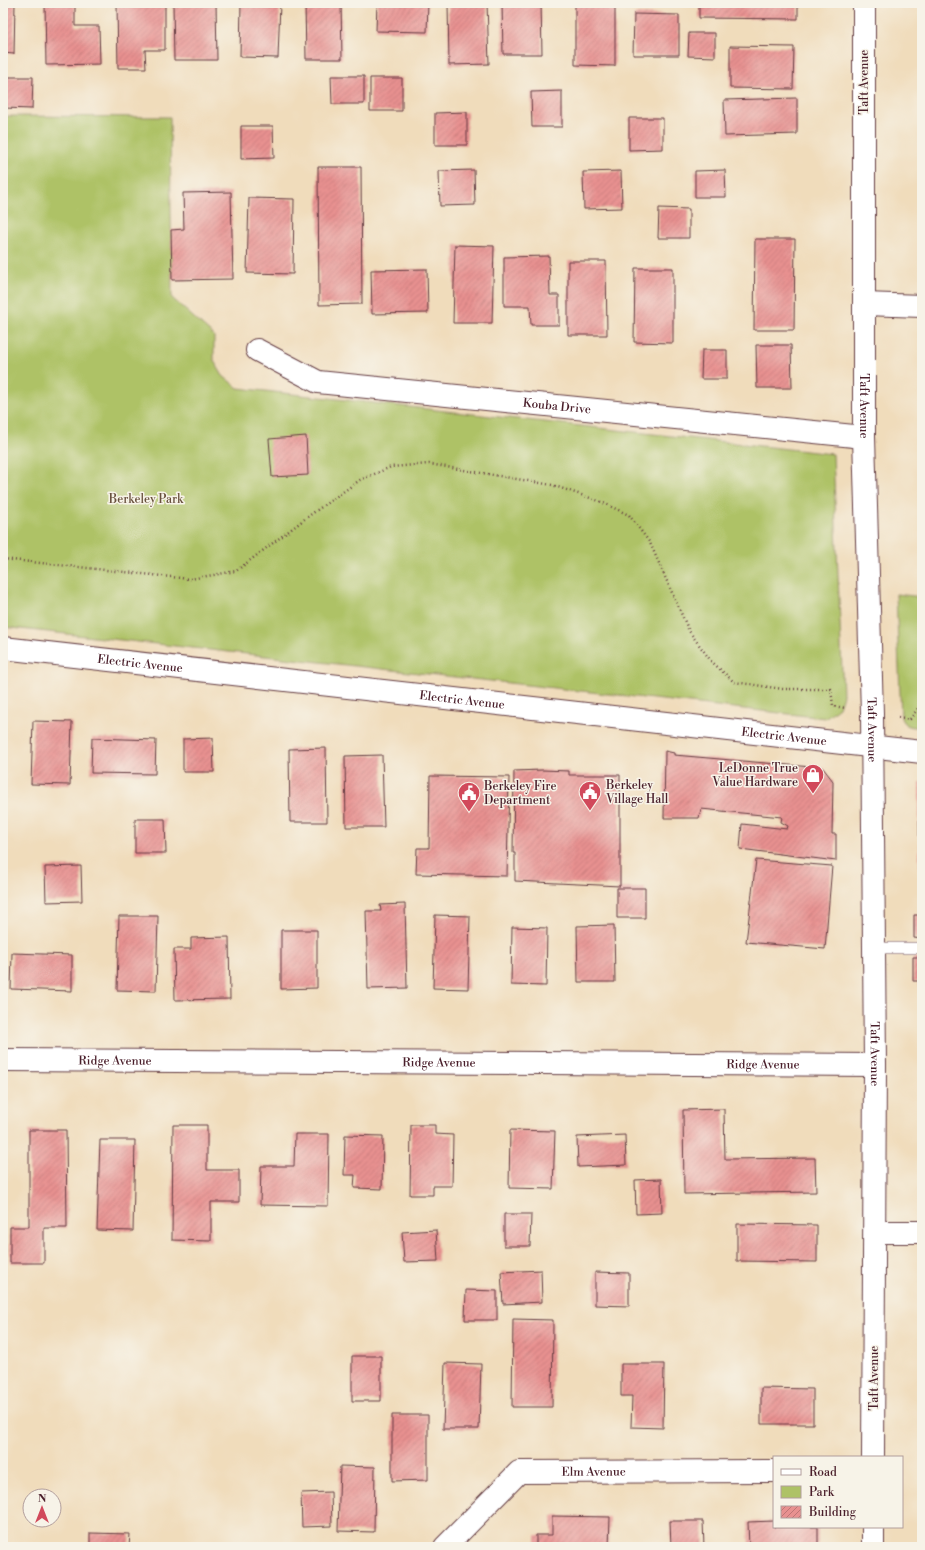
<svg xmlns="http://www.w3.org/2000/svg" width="925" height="1550" font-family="'Libre Bodoni',serif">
	<defs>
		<pattern id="building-hatch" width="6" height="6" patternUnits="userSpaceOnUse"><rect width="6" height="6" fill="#e89190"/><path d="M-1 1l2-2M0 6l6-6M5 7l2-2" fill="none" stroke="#be7676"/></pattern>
	</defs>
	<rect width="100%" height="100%" fill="#f7f3e8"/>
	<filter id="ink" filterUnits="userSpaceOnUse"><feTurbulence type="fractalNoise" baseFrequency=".025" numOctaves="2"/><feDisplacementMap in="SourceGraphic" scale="8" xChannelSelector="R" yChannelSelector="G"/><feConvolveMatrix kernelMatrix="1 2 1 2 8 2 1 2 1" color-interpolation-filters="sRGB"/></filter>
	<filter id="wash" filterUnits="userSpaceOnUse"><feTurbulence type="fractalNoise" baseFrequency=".012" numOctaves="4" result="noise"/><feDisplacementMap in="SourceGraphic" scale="16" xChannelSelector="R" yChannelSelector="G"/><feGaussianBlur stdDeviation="0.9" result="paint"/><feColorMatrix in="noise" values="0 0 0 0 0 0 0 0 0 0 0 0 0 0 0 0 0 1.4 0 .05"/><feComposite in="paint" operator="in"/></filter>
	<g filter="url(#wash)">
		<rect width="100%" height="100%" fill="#f0dcbb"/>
		<!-- park -->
		<path fill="#aec266" stroke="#7c7048" d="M 3,116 L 170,117 L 172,298 L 214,336 L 214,361 L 223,376 L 238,388 L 833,454 L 843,695 L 839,707 L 825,718 L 3,627 Z
			M 896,594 L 922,597 L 922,728 C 913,727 904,727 901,718 Z"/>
		<g id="blocks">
			<!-- building -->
			<path fill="url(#building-hatch)" d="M 3,3 L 15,3 L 14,54 L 3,53 Z
				M 45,3 L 75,3 L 75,26 L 99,26 L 100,64 L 46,65 Z
				M 117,3 L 165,3 L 165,50 L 145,50 L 146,68 L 118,68 Z
				M 173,3 L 216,3 L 217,60 L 174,60 Z
				M 241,3 L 280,3 L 278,58 L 240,57 Z
				M 305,3 L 341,3 L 342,59 L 306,59 Z
				M 377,3 L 428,3 L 427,32 L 376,31 Z
				M 448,3 L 487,3 L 489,64 L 449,65 Z
				M 502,3 L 541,3 L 542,54 L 503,54 Z
				M 575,3 L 615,3 L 615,66 L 575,65 Z
				M 699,3 L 798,3 L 798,19 L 699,18 Z
				M 634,14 L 679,15 L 679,55 L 633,55 Z
				M 689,33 L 715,33 L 715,57 L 688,56 Z
				M 730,46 L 794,47 L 793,89 L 730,88 Z
				M 331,76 L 364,76 L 364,104 L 332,104 Z
				M 4,77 L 33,77 L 32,109 L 4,108 Z
				M 370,78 L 402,78 L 402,111 L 370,111 Z
				M 562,91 L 562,127 L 532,127 L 531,92 Z
				M 797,98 L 797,134 L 725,136 L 724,100 Z
				M 467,112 L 467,145 L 435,145 L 435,113 Z
				M 629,118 L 663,118 L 663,149 L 629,150 Z
				M 241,126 L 273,126 L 274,158 L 241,159 Z
				M 318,167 L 361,167 L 362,304 L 319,305 Z
				M 474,170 L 475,205 L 440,206 L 439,171 Z
				M 725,170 L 726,197 L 695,197 L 695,171 Z
				M 621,171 L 622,208 L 584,209 L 583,172 Z
				M 231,192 L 233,279 L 172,280 L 171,230 L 184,229 L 183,193 Z
				M 249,198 L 294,199 L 293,274 L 247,273 Z
				M 659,208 L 689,209 L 689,238 L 658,238 Z
				M 755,239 L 795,239 L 794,330 L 754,330 Z
				M 455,245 L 494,246 L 492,323 L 453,323 Z
				M 549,256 L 550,295 L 559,295 L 559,325 L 531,325 L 530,306 L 504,306 L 504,257 Z
				M 568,261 L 606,261 L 607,335 L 568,335 Z
				M 635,268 L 673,268 L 673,343 L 634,342 Z
				M 427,269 L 428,313 L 372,314 L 371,270 Z
				M 756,345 L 791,345 L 792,388 L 757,388 Z
				M 702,350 L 727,350 L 727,379 L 701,379 Z
				M 306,436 L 308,475 L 272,477 L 269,439 Z
				M 33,721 L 72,722 L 70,785 L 31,784 Z
				M 92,738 L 156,740 L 155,774 L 91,773 Z
				M 213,738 L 214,772 L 183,772 L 183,739 Z
				M 326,748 L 327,822 L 290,822 L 289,749 Z
				M 665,751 L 674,753 L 674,755 L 823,768 L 833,781 L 832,834 L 836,834 L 836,861 L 740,849 L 742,824 L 787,829 L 788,826 L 781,822 L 782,817 L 701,809 L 699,818 L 664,818 Z
				M 382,755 L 384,827 L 346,827 L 345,756 Z
				M 542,770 L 569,771 L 569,775 L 620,775 L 620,886 L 515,881 L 515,853 L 513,853 L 514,771 Z
				M 430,776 L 509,777 L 507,876 L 416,874 L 417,848 L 429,848 Z
				M 922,781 L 922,896 L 919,896 L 919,783 Z
				M 135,819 L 165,819 L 166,853 L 135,853 Z
				M 756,860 L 832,866 L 825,949 L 746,942 Z
				M 81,866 L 82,901 L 46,902 L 45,867 Z
				M 617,888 L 645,888 L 645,918 L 617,918 Z
				M 920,901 L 922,901 L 922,939 L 914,938 L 914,915 L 920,915 Z
				M 405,904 L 407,988 L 368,989 L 366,911 L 381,911 L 380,905 Z
				M 435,915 L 470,916 L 468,989 L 433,988 Z
				M 119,916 L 158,916 L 156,991 L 117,990 Z
				M 614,925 L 615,982 L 578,982 L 577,926 Z
				M 512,927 L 547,928 L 546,986 L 511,985 Z
				M 281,930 L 317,930 L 317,988 L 281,989 Z
				M 229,937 L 230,999 L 175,1000 L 174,949 L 191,949 L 191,938 Z
				M 12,953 L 72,955 L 72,991 L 11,989 Z
				M 913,957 L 922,957 L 922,995 L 919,995 L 919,981 L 913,981 Z
				M 724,1109 L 725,1159 L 815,1158 L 816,1192 L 684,1194 L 683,1110 Z
				M 173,1125 L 207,1125 L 207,1170 L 239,1170 L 239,1202 L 211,1202 L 211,1241 L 172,1240 Z
				M 411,1125 L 435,1125 L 435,1134 L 453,1135 L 452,1186 L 433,1186 L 433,1195 L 410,1195 Z
				M 29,1130 L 66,1130 L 67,1228 L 44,1228 L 44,1263 L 10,1263 L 10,1227 L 29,1227 Z
				M 510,1130 L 555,1131 L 553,1189 L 509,1188 Z
				M 295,1134 L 329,1134 L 328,1206 L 260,1205 L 261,1166 L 294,1166 Z
				M 345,1135 L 383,1136 L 382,1189 L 354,1188 L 355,1175 L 344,1175 Z
				M 625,1135 L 626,1165 L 578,1167 L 577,1137 Z
				M 100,1140 L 135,1140 L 133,1231 L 97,1230 Z
				M 661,1179 L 662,1213 L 636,1214 L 635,1180 Z
				M 504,1214 L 531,1214 L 530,1246 L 504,1246 Z
				M 737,1224 L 817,1225 L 817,1262 L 737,1261 Z
				M 436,1230 L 438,1261 L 404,1262 L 402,1232 Z
				M 541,1270 L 542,1302 L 503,1304 L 501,1272 Z
				M 595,1272 L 629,1273 L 629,1306 L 595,1305 Z
				M 466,1290 L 497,1291 L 497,1320 L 465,1320 Z
				M 513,1319 L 553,1320 L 552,1407 L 512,1407 Z
				M 352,1356 L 381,1356 L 381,1401 L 352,1401 Z
				M 445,1363 L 481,1364 L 479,1429 L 443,1429 Z
				M 621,1364 L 664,1364 L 663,1428 L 631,1427 L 632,1396 L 621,1396 Z
				M 761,1388 L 813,1389 L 813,1424 L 761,1424 Z
				M 392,1415 L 428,1415 L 428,1480 L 392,1481 Z
				M 340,1466 L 375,1467 L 374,1532 L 338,1531 Z
				M 331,1492 L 332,1526 L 302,1527 L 301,1493 Z
				M 552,1516 L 610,1517 L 609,1547 L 536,1547 L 536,1535 L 552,1535 Z
				M 670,1521 L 703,1521 L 704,1547 L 671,1547 Z
				M 774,1521 L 774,1527 L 818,1527 L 818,1547 L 749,1547 L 748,1522 Z
				M 90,1533 L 130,1534 L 129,1547 L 90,1547 Z"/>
		</g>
	</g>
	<g filter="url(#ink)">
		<use href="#blocks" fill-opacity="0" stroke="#633b41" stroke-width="1"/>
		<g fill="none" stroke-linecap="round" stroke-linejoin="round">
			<!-- lane casing -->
			<g stroke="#633b41" stroke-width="12">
				<path id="lane" d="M 874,948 L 922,948"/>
			</g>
			<!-- street casing -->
			<g stroke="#633b41" stroke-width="24">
				<g id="street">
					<path id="s1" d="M 864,3 L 864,437 L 872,713 L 875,1065 L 873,1457"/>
					<path d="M 864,304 L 922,306"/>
					<path id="s2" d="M 257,350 L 318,382 L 864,437"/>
					<path id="s3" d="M 3,648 L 922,752"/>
					<path id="s4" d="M 3,1060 L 875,1065"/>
					<path d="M 875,1232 L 922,1232"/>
					<path d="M 873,1527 L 873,1547"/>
					<path id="s5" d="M 445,1547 L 519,1472 L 774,1471"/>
				</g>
			</g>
			<!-- path -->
			<path stroke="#633b41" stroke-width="2.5" stroke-dasharray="1 3" stroke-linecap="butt" d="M 3,559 L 190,579 L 236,571 L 310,515 L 360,480 L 391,467 L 429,464 L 552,485 L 599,501 L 629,515 L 650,543 L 689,631 L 711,661 L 734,682 L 783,689 L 831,689 L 833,706 L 846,708
				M 898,717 L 910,719 L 922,703"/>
			<!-- lane -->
			<use href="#lane" stroke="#fff" stroke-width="11"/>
			<!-- street -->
			<use href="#street" stroke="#fff" stroke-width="22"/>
		</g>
	</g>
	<!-- icons -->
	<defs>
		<g id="shop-pin" transform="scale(1.15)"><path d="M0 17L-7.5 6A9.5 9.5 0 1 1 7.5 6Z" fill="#d1495b" stroke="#f7f3e8"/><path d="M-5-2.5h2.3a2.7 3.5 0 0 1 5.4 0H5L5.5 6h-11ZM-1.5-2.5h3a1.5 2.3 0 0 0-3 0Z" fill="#fff"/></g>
		<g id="civic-pin" transform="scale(1.15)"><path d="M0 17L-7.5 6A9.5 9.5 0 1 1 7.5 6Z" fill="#d1495b" stroke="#f7f3e8"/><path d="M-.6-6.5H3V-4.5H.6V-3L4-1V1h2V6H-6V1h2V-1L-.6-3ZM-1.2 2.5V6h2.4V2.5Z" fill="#fff"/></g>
	</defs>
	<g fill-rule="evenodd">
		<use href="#shop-pin" x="813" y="775"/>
		<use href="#civic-pin" x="590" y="792"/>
		<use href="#civic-pin" x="469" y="793"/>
	</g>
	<g text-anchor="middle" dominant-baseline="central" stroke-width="3" stroke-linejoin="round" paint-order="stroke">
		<!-- street labels -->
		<g font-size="12" fill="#4a1f2b" stroke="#f7f3e8">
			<text transform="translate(864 82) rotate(-90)">Taft Avenue</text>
			<text stroke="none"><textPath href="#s2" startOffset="309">Kouba Drive</textPath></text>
			<text stroke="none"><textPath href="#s1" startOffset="403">Taft Avenue</textPath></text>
			<text stroke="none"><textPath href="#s3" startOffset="138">Electric Avenue</textPath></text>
			<text stroke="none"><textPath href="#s3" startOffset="462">Electric Avenue</textPath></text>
			<text stroke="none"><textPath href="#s1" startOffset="727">Taft Avenue</textPath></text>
			<text stroke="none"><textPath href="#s3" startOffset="786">Electric Avenue</textPath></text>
			<text stroke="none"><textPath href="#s1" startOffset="1051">Taft Avenue</textPath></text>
			<text stroke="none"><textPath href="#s4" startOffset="112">Ridge Avenue</textPath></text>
			<text stroke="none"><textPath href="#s4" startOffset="436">Ridge Avenue</textPath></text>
			<text stroke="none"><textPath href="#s4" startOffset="760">Ridge Avenue</textPath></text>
			<text transform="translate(874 1378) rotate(-90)">Taft Avenue</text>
			<text stroke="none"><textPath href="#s5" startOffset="180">Elm Avenue</textPath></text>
		</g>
		<!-- park labels -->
		<g font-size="12" fill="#68503d" stroke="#f7f3e8">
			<text x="146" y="499">Berkeley Park</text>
		</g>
		<!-- poi labels -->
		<g font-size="12" fill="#4a1f2b" stroke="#f7f3e8" text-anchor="start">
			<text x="798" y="768" text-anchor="end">LeDonne True<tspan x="798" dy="14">Value Hardware</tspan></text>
			<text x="606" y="785">Berkeley<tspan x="606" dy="14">Village Hall</tspan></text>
			<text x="484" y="786">Berkeley Fire<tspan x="484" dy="14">Department</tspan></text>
		</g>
	</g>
	<!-- margin -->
	<rect width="925" height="1550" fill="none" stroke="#f7f3e8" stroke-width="16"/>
	<!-- legend -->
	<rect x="773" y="1456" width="130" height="72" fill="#f7f3e8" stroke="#b29e9c"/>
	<rect x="781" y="1469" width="20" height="6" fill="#ffffff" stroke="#b29e9c"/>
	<text x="809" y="1476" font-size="12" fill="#4a1f2b">Road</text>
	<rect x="781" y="1486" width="20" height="12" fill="#aec266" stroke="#b29e9c"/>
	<text x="809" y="1496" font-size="12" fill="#4a1f2b">Park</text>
	<rect x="781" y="1506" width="20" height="12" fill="url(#building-hatch)" stroke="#b29e9c"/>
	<text x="809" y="1516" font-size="12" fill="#4a1f2b">Building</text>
	<!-- north arrow -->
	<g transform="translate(42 1508)"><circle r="19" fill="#f7f3e8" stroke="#b29e9c"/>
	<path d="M0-3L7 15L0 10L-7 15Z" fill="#d1495b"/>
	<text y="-6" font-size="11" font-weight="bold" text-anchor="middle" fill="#4a1f2b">N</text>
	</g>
</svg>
